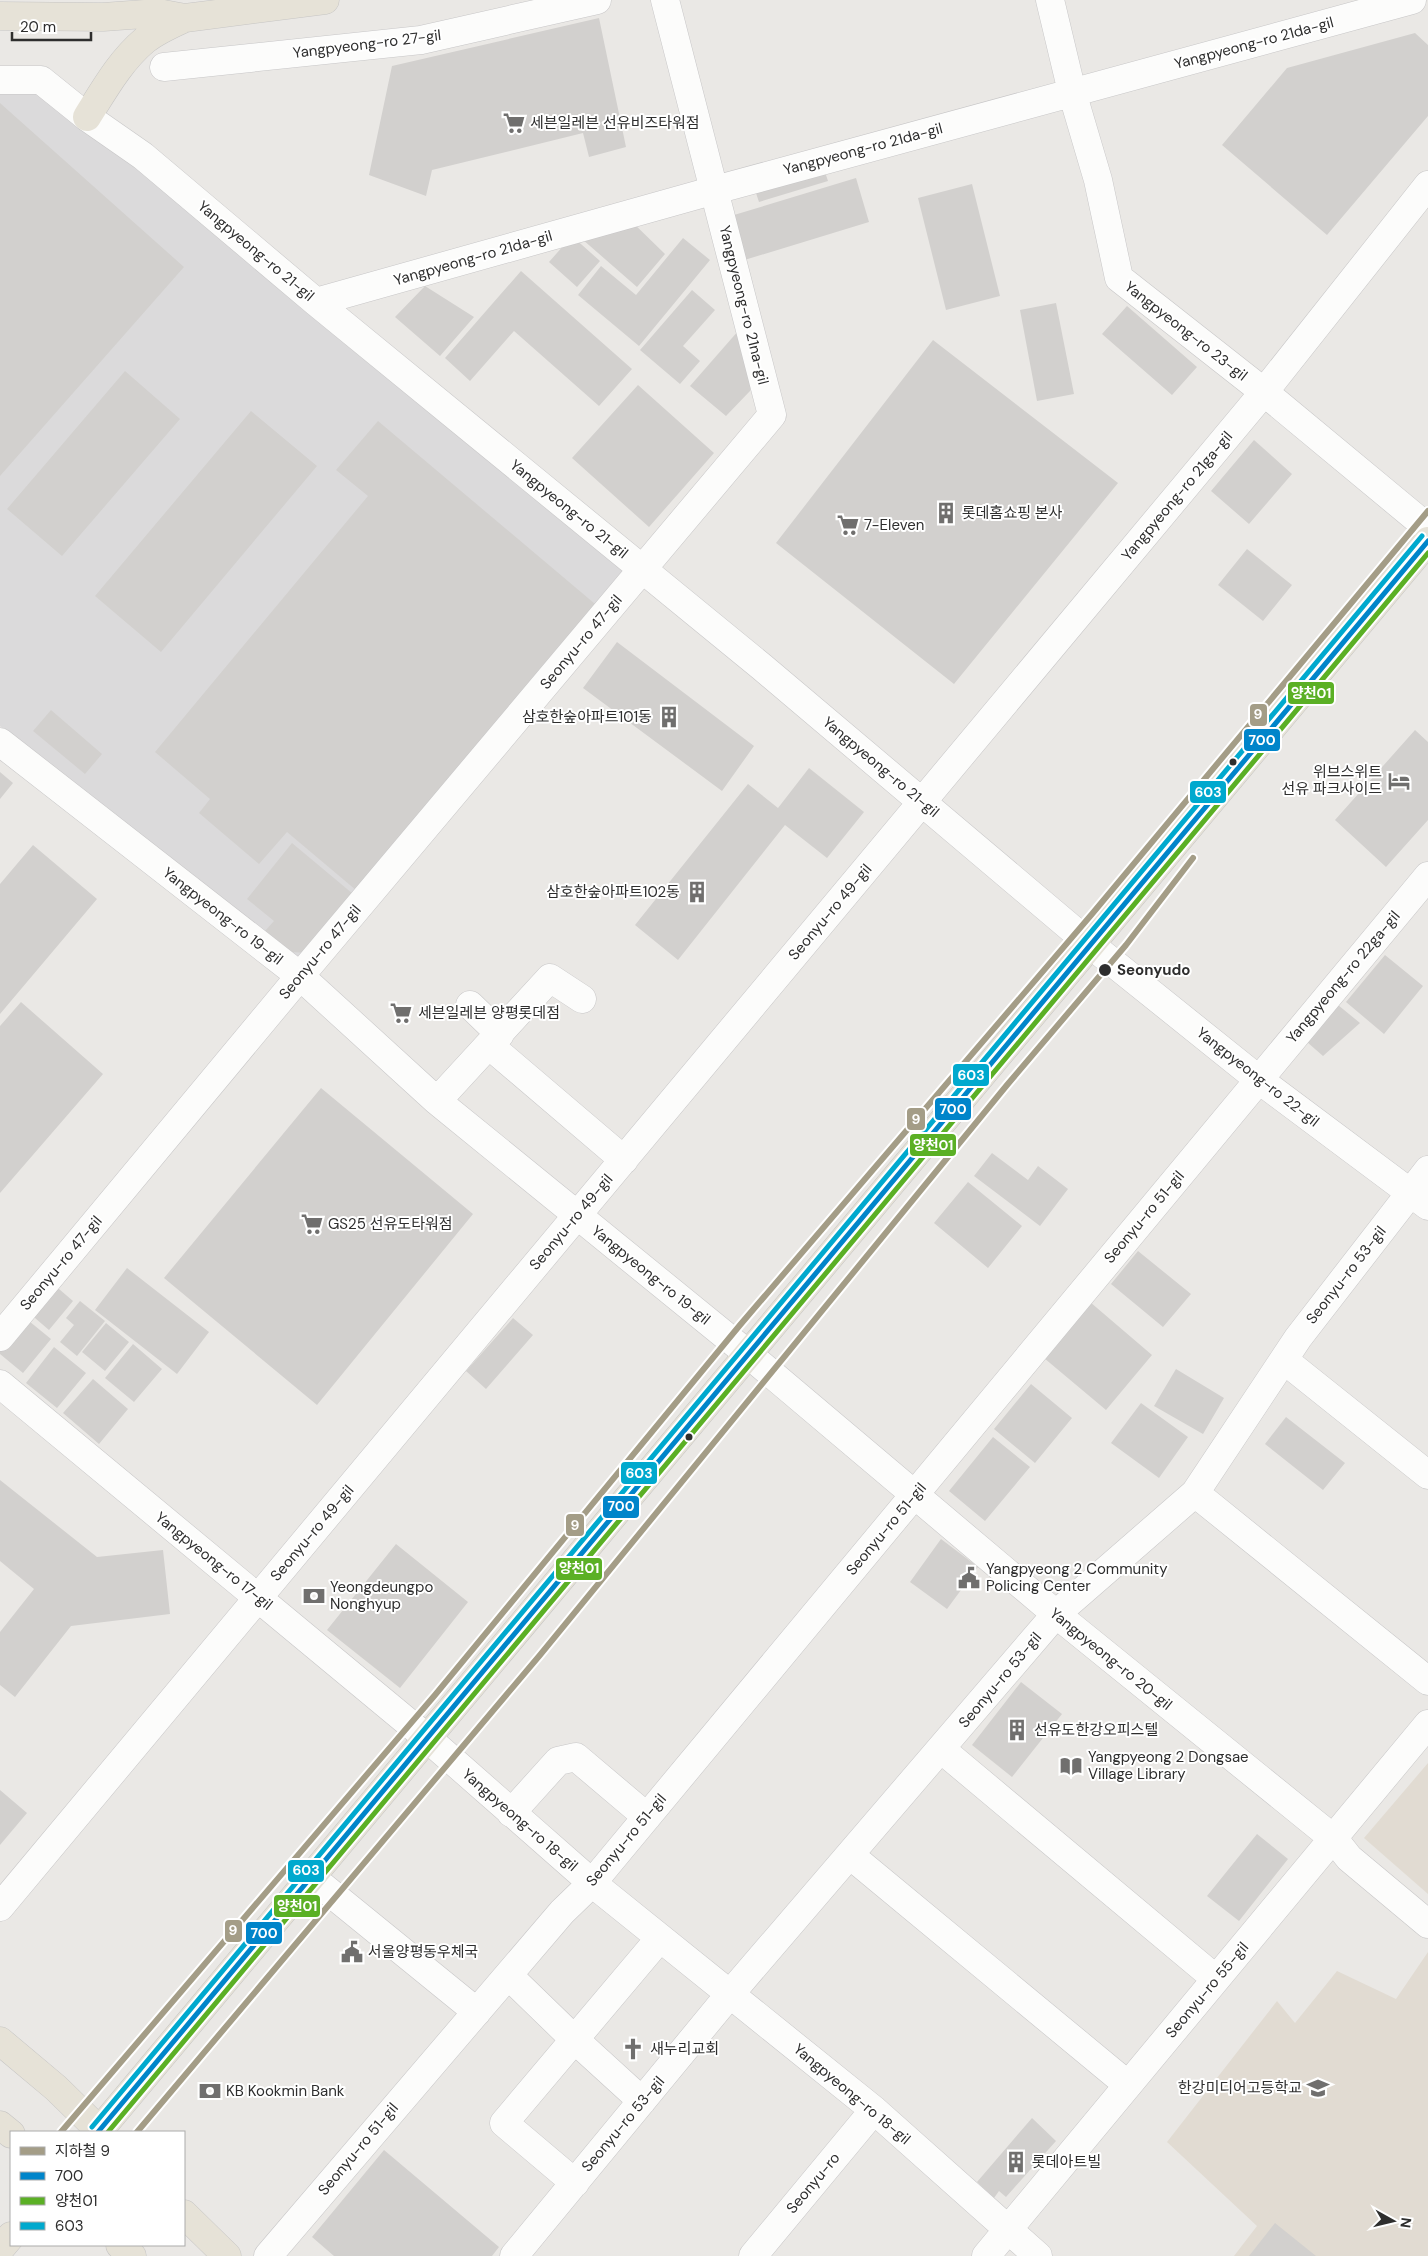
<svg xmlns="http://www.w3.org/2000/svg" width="1428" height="2256" font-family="'DM Sans','Noto Sans KR',sans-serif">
	<rect width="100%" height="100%" fill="#eae8e5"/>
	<!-- industrial -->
	<path fill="#dbdadb" d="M 0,80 L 41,80 L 643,569 L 300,976 L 0,726 Z"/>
	<!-- education -->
	<path fill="#e1dbd2" d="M 1428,1763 L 1428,1894 L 1364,1838 Z
		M 1428,1952 L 1428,2256 L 1234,2256 L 1257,2226 L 1167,2142 L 1277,2001 L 1295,2023 L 1337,1971 L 1396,1999 Z"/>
	<!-- building -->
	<path fill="#d2d0ce" d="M 599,18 L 626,147 L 589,157 L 583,133 L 432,170 L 426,196 L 369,175 L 392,66 Z
		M 1415,33 L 1428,45 L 1428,116 L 1327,235 L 1222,145 L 1287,68 Z
		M 0,103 L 184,267 L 0,476 Z
		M 824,169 L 828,181 L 759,202 L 755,190 Z
		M 856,178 L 869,222 L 738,262 L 724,218 Z
		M 972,184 L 1000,296 L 946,310 L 918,198 Z
		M 627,217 L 665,254 L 637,287 L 582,239 Z
		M 572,236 L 600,261 L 577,287 L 549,262 Z
		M 683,238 L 710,260 L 639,346 L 578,295 L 601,266 L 636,295 Z
		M 521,271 L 632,369 L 599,406 L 514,331 L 470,381 L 445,358 Z
		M 425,286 L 474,317 L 440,356 L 395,317 Z
		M 692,290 L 715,310 L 683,346 L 700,361 L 680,384 L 640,350 Z
		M 1056,303 L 1074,394 L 1037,401 L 1020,310 Z
		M 1127,306 L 1197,367 L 1172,395 L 1102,334 Z
		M 739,330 L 754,369 L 750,391 L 726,416 L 690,386 Z
		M 933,340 L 1118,483 L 954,684 L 776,543 Z
		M 125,371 L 180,419 L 62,556 L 7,509 Z
		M 638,385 L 714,453 L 649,527 L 572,458 Z
		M 251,411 L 317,466 L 161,652 L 95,596 Z
		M 378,421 L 601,609 L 363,896 L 287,832 L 259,864 L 199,813 L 210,799 L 155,752 L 368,496 L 336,470 Z
		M 1254,440 L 1292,474 L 1249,524 L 1211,491 Z
		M 1247,549 L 1292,585 L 1263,621 L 1218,585 Z
		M 617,642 L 754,746 L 722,791 L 583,688 Z
		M 51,710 L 102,754 L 85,774 L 33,731 Z
		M 1415,730 L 1428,742 L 1428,820 L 1386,867 L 1335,820 Z
		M 809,768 L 864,812 L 827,858 L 785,825 L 678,960 L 635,925 L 748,784 L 778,808 Z
		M 0,772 L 13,783 L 0,799 Z
		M 292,843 L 359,899 L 314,953 L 288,952 L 264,932 L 274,921 L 247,899 Z
		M 33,845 L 97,899 L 0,1014 L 0,884 Z
		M 1385,955 L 1423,986 L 1384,1034 L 1346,1002 Z
		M 21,1002 L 103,1074 L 0,1193 L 0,1026 Z
		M 1338,1005 L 1360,1023 L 1323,1056 L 1307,1042 Z
		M 321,1088 L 473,1214 L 317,1405 L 164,1278 Z
		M 992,1153 L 1028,1180 L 1038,1166 L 1068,1189 L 1040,1226 L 974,1176 Z
		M 968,1182 L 1022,1226 L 988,1268 L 934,1223 Z
		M 1138,1251 L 1191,1294 L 1163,1327 L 1111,1284 Z
		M 127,1268 L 209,1332 L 177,1374 L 95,1310 Z
		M 52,1283 L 73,1301 L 49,1330 L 28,1312 Z
		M 80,1301 L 105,1321 L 77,1356 L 60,1342 L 74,1325 L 66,1318 Z
		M 1090,1302 L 1152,1355 L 1106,1410 L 1044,1358 Z
		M 24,1317 L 51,1339 L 23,1373 L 0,1354 L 0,1347 Z
		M 513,1318 L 533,1335 L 486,1389 L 466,1371 Z
		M 106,1323 L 129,1342 L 105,1371 L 82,1352 Z
		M 133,1344 L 162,1369 L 134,1402 L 105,1378 Z
		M 54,1347 L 86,1373 L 57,1408 L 26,1383 Z
		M 1176,1369 L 1224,1398 L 1203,1434 L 1154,1406 Z
		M 93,1379 L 128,1409 L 99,1444 L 63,1413 Z
		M 1031,1384 L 1072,1418 L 1035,1463 L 994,1429 Z
		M 1141,1403 L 1188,1437 L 1159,1478 L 1111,1443 Z
		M 1286,1417 L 1345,1463 L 1323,1490 L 1265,1444 Z
		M 993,1437 L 1030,1467 L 985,1521 L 949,1491 Z
		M 0,1480 L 97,1557 L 163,1550 L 170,1614 L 71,1626 L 15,1697 L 0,1685 L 0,1632 L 34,1589 L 0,1561 Z
		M 941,1539 L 978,1567 L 947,1609 L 910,1582 Z
		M 396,1544 L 468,1602 L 400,1688 L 327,1630 Z
		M 1021,1682 L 1062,1714 L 1012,1777 L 972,1745 Z
		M 0,1790 L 27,1813 L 0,1845 Z
		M 1257,1834 L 1288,1859 L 1239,1921 L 1207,1896 Z
		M 1032,2118 L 1056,2141 L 1006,2197 L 999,2191 L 994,2198 L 977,2182 Z
		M 384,2150 L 499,2247 L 492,2256 L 334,2256 L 312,2237 Z
		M 1275,2223 L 1316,2256 L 1249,2256 Z"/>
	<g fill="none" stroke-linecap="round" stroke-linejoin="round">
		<!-- minor casing -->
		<g stroke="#c7c6c7" stroke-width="29">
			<path id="minor" d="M 1050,0 L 1072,92 L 1098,180 L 1119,278 L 1264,392 L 1428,528
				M 164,67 L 421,40 L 597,0
				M 0,80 L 41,80 L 87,117 L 143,156 L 316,302 L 762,667 L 1091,945 L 1258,1079 L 1428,1206
				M 316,302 L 715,190 L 1412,0
				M 0,742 L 300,976 L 437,1101 L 748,1354 L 1056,1614 L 1334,1839 L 1349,1858 L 1428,1924
				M 470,1005 L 500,1034
				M 489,1045 L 624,1160
				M 437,1101 L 550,978 L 582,999
				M 0,1337 L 300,976 L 772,415 L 665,0
				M 1284,1360 L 1428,1475
				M 0,1384 L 427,1738 L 592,1883 L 874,2110 L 1038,2256
				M 1195,1493 L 1428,1681
				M 941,1749 L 1216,1979
				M 511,1813 L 558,1761 L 576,1757 L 647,1817
				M 850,1855 L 1128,2085
				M 311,1877 L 477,2012
				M 0,1907 L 1264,392 L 1428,185
				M 509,1976 L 574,2039 L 642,2101
				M 575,2183 L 504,2123 L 660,1938
				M 268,2256 L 562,1912 L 592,1883 L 1428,876
				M 514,2256 L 730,1994 L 1056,1614 L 1195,1493 L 1298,1338 L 1428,1170
				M 753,2256 L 874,2110
				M 986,2256 L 1428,1724"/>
		</g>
		<!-- major casing -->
		<g stroke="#c6c5c4" stroke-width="29">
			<path id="major" d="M 0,16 L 103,17 L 158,13 L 185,18 L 325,0
				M 87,117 C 104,90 120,61 145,40 C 156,31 172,24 185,18
				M 0,2041 L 56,2088 L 101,2132
				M 0,2125 L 11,2134
				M 98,2132 L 1428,541
				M 184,2214 L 227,2256
				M 120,2245 L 132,2256
				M 0,2249 L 11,2236"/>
		</g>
		<!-- minor -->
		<use href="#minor" stroke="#fcfcfb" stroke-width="28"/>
		<!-- major -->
		<use href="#major" stroke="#e6e2d7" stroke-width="28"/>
		<!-- bus-1 casing -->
		<g stroke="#fff" stroke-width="9">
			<path id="bus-1" d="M 98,2132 L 1428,541"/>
		</g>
		<!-- bus-2 casing -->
		<g stroke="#fff" stroke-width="9">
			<path id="bus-2" d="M 108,2132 L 1428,553"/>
		</g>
		<!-- bus-3 casing -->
		<g stroke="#fff" stroke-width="9">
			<path id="bus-3" d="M 92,2127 L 1422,536"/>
		</g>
		<!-- bus-1 -->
		<use href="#bus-1" stroke="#0085ca" stroke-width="5"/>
		<!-- bus-2 -->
		<use href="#bus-2" stroke="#5bb025" stroke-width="5"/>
		<!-- bus-3 -->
		<use href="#bus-3" stroke="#00a9ce" stroke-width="5"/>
		<!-- metro-1 casing -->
		<g stroke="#fff" stroke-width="10">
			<path id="metro-1" d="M 61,2132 L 435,1695 L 740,1325 L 1092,914 L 1428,511
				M 137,2132 L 540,1655 L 1007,1085 L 1126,945 L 1193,858"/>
		</g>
		<!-- metro-1 -->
		<use href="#metro-1" stroke="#a49d87" stroke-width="6"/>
	</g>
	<!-- icons -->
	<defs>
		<g id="supermarket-bare" transform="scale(1.725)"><path d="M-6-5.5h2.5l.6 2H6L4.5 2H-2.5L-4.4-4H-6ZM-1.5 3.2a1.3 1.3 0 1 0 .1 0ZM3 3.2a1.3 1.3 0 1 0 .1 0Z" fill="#706f6e" stroke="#fff" stroke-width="2.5" paint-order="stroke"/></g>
		<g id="building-bare" transform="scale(1.725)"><path d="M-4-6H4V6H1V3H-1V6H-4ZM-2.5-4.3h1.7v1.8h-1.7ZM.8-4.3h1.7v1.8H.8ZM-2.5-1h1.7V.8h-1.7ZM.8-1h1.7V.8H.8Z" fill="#706f6e" stroke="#fff" stroke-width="2.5" paint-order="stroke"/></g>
		<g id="hotel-bare" transform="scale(1.725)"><path d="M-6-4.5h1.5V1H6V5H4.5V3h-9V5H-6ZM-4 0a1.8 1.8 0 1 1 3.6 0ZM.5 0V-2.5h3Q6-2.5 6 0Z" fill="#706f6e" stroke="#fff" stroke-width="2.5" paint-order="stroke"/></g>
		<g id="civic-bare" transform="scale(1.725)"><path d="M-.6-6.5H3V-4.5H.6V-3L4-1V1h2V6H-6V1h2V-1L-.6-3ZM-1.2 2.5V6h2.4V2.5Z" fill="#706f6e" stroke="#fff" stroke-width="2.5" paint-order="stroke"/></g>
		<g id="bank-bare" transform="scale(1.725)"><path d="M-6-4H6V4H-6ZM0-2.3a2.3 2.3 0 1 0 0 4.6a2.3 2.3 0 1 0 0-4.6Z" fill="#706f6e" stroke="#fff" stroke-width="2.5" paint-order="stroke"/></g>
		<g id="library-bare" transform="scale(1.725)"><path d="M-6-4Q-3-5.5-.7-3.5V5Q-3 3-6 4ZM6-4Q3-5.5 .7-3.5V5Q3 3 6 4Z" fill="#706f6e" stroke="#fff" stroke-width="2.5" paint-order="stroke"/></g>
		<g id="church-bare" transform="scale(1.725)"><path d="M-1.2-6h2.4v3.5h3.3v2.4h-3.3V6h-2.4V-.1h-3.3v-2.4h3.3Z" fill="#706f6e" stroke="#fff" stroke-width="2.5" paint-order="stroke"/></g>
		<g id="school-bare" transform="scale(1.725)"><path d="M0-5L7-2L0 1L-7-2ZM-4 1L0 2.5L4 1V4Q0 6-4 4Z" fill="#706f6e" stroke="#fff" stroke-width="2.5" paint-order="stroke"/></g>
	</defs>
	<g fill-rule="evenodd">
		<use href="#supermarket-bare" x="514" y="123"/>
		<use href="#building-bare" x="946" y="513"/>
		<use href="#supermarket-bare" x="848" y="525"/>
		<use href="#building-bare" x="669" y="717"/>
		<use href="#hotel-bare" x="1399" y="781"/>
		<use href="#building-bare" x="697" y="892"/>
		<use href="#supermarket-bare" x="401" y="1013"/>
		<use href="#supermarket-bare" x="312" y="1224"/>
		<use href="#civic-bare" x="969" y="1578"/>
		<use href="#bank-bare" x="314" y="1596"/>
		<use href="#building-bare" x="1017" y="1730"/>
		<use href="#library-bare" x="1071" y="1766"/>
		<use href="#civic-bare" x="352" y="1952"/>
		<use href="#church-bare" x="633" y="2049"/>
		<use href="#school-bare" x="1318" y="2088"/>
		<use href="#bank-bare" x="210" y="2091"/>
		<use href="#building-bare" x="1016" y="2162"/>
	</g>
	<!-- markers -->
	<g fill="#2e2e2e" stroke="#fff" stroke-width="2">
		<circle cx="1233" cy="762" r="4.5"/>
		<circle cx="1105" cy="970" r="7"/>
		<circle cx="689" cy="1437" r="4.5"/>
	</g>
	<g text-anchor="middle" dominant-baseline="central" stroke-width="4" stroke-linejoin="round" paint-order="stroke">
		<!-- street labels -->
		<g font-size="15" fill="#2e2e2e" stroke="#fff">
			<text transform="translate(1254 43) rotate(-15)">Yangpyeong-ro 21da-gil</text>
			<text transform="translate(367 44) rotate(-7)">Yangpyeong-ro 27-gil</text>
			<text transform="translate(863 149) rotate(-15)">Yangpyeong-ro 21da-gil</text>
			<text transform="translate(256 251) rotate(40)">Yangpyeong-ro 21-gil</text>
			<text transform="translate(473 258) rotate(-16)">Yangpyeong-ro 21da-gil</text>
			<text transform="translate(744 305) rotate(76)">Yangpyeong-ro 21na-gil</text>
			<text transform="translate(1186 331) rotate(38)">Yangpyeong-ro 23-gil</text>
			<text transform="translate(1177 496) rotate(-50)">Yangpyeong-ro 21ga-gil</text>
			<text transform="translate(569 509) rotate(39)">Yangpyeong-ro 21-gil</text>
			<text transform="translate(581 642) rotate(-50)">Seonyu-ro 47-gil</text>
			<text transform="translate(881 767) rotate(40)">Yangpyeong-ro 21-gil</text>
			<text transform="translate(830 912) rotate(-50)">Seonyu-ro 49-gil</text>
			<text transform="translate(223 916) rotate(38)">Yangpyeong-ro 19-gil</text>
			<text transform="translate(320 952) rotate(-50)">Seonyu-ro 47-gil</text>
			<text transform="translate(1343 977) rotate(-50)">Yangpyeong-ro 22ga-gil</text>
			<text transform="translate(1258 1077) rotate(38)">Yangpyeong-ro 22-gil</text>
			<text transform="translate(1144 1217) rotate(-50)">Seonyu-ro 51-gil</text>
			<text transform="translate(571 1222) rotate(-50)">Seonyu-ro 49-gil</text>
			<text transform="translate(61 1263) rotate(-50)">Seonyu-ro 47-gil</text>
			<text transform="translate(651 1275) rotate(39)">Yangpyeong-ro 19-gil</text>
			<text transform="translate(1346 1275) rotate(-52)">Seonyu-ro 53-gil</text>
			<text transform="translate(886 1529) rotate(-50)">Seonyu-ro 51-gil</text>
			<text transform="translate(312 1533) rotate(-50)">Seonyu-ro 49-gil</text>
			<text transform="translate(214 1561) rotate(39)">Yangpyeong-ro 17-gil</text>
			<text transform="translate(1111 1659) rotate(39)">Yangpyeong-ro 20-gil</text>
			<text transform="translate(1000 1680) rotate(-50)">Seonyu-ro 53-gil</text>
			<text transform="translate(520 1820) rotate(41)">Yangpyeong-ro 18-gil</text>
			<text transform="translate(626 1840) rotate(-50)">Seonyu-ro 51-gil</text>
			<text transform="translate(1207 1990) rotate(-50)">Seonyu-ro 55-gil</text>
			<text transform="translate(852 2094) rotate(40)">Yangpyeong-ro 18-gil</text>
			<text transform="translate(623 2124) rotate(-50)">Seonyu-ro 53-gil</text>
			<text transform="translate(358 2149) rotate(-50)">Seonyu-ro 51-gil</text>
			<text transform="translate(813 2183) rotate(-50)">Seonyu-ro</text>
		</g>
		<!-- poi labels -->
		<g font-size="15" fill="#2e2e2e" stroke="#fff" text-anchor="start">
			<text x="530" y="123">세븐일레븐 선유비즈타워점</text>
			<text x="962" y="513">롯데홈쇼핑 본사</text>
			<text x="864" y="525">7-Eleven</text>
			<text x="652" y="717" text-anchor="end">삼호한숲아파트101동</text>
			<text x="1382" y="772" text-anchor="end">위브스위트<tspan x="1382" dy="17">선유 파크사이드</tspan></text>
			<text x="680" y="892" text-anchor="end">삼호한숲아파트102동</text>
			<text x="418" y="1013">세븐일레븐 양평롯데점</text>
			<text x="328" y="1224">GS25 선유도타워점</text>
			<text x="986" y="1569">Yangpyeong 2 Community<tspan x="986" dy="17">Policing Center</tspan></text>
			<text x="330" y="1587">Yeongdeungpo<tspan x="330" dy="17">Nonghyup</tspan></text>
			<text x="1034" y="1730">선유도한강오피스텔</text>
			<text x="1088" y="1757">Yangpyeong 2 Dongsae<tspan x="1088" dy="17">Village Library</tspan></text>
			<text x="368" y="1952">서울양평동우체국</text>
			<text x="650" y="2049">새누리교회</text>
			<text x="1302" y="2088" text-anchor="end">한강미디어고등학교</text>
			<text x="226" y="2091">KB Kookmin Bank</text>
			<text x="1032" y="2162">롯데아트빌</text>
		</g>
		<!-- stop labels -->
		<g font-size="15" font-weight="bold" fill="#2e2e2e" stroke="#fff" text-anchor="start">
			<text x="1117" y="970">Seonyudo</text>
		</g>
	</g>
	<g stroke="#fff" stroke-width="2">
		<rect x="1287" y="681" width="48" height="24" rx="5" fill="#5bb025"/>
		<rect x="1249" y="703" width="19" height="24" rx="5" fill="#a49d87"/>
		<rect x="1243" y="728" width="38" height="24" rx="5" fill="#0085ca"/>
		<rect x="1189" y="780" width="38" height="24" rx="5" fill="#00a9ce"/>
		<rect x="952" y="1063" width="38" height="24" rx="5" fill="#00a9ce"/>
		<rect x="934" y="1097" width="38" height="24" rx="5" fill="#0085ca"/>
		<rect x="906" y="1107" width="20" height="24" rx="5" fill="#a49d87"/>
		<rect x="909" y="1133" width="48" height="24" rx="5" fill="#5bb025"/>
		<rect x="620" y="1461" width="38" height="24" rx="5" fill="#00a9ce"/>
		<rect x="602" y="1495" width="38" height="24" rx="5" fill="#0085ca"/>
		<rect x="565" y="1513" width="20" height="24" rx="5" fill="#a49d87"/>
		<rect x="555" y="1557" width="48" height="24" rx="5" fill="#5bb025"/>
		<rect x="287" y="1859" width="38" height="24" rx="5" fill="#00a9ce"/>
		<rect x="273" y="1894" width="48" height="24" rx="5" fill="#5bb025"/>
		<rect x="224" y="1919" width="19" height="24" rx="5" fill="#a49d87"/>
		<rect x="245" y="1921" width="38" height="24" rx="5" fill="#0085ca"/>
	</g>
	<g font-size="14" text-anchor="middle" font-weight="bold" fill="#fff">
		<text x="1311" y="698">양천01</text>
		<text x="1258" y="719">9</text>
		<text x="1262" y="745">700</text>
		<text x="1208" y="797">603</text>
		<text x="971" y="1080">603</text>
		<text x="953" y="1114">700</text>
		<text x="916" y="1124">9</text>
		<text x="933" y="1150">양천01</text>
		<text x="639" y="1478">603</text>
		<text x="621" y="1511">700</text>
		<text x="575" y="1530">9</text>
		<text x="579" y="1573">양천01</text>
		<text x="306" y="1875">603</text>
		<text x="297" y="1911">양천01</text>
		<text x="233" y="1935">9</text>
		<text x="264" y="1938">700</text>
	</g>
	<!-- legend -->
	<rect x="10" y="2131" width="175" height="115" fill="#ffffff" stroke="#ababab"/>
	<rect x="20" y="2147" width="25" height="8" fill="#a49d87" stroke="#ababab"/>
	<text x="55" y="2156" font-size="15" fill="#2e2e2e">지하철 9</text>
	<rect x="20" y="2172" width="25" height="8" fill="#0085ca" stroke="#ababab"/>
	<text x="55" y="2181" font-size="15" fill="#2e2e2e">700</text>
	<rect x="20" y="2197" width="25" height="8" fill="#5bb025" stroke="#ababab"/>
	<text x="55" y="2206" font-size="15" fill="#2e2e2e">양천01</text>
	<rect x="20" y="2222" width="25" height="8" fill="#00a9ce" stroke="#ababab"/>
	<text x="55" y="2231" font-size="15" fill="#2e2e2e">603</text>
	<!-- north arrow -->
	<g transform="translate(1393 2221) rotate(98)" stroke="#ffffff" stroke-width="4" paint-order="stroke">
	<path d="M0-4L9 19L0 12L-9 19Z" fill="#2e2e2e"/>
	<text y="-8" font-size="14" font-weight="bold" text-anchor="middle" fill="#2e2e2e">N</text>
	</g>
	<!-- scale -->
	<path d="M12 32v8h79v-8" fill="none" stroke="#2e2e2e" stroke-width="2.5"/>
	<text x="20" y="32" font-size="15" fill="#2e2e2e" stroke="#ffffff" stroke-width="4" paint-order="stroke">20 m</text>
</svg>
